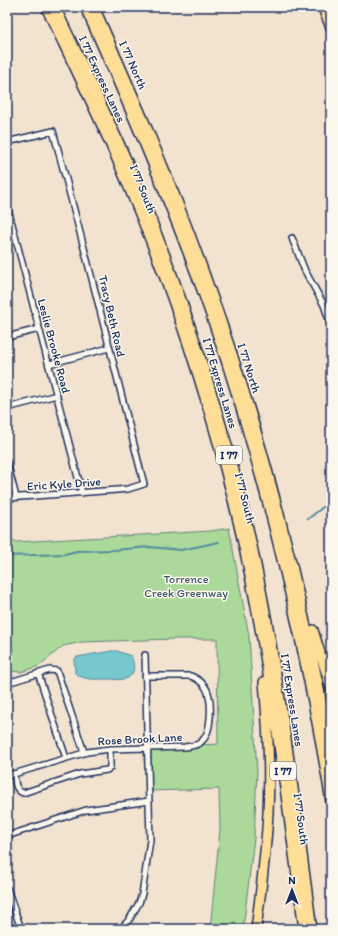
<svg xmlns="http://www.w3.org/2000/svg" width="338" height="936" font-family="Itim,sans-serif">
	<rect width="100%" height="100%" fill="#f2e2d0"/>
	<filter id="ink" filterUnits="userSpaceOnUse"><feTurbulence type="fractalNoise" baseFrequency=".025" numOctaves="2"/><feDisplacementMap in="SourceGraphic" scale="8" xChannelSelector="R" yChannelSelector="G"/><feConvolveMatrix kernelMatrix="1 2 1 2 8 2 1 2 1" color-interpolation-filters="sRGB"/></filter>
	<g filter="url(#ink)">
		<!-- green -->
		<path fill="#aad999" stroke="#62847c" d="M 229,528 L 249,636 L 257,771 L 254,838 L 243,929 L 210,929 L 220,829 L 219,789 L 148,791 L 147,748 L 218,744 L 217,639 L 175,639 L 82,642 L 63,646 L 39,666 L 21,672 L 7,671 L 7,538 L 11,538 L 16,542 L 211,531 Z"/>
		<!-- water -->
		<path fill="#77c8cd" stroke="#528ba1" d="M 111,651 L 117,651 L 131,656 C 135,664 136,677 124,679 C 119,680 113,679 108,679 C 97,679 84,681 75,673 L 74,660 L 77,657 Z"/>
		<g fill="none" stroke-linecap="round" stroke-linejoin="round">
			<!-- stream -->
			<path stroke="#528ba1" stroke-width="2" d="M 308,519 L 323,507 L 331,505
				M 7,556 L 65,554 L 77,551 L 114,550 L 150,547 L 181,550 L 219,542"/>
			<!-- minor casing -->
			<g stroke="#1b2f5e" stroke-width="8">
				<path id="minor" d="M 7,142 L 53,131 C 85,248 114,366 144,484 L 128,489 L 117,490 L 7,498
					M 7,205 L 82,493
					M 292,238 L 305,271 L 324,305 L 331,326
					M 7,337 L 39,329
					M 49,364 L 109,348
					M 7,408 L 57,395
					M 7,462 L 16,497
					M 38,673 L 66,758
					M 7,683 L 50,670 L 57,671 L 84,752
					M 14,774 C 15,782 15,790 23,793 L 80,774 L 107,770 L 110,768 L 110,749
					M 7,775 L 17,773 L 87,752 L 110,749 L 185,747 C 191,746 198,746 202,741 C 212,732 212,702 207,690 C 204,683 198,679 191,676 L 145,676
					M 7,836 L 86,810 L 149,801
					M 7,888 L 21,929
					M 120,929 L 129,920 L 139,903 L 142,894 L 150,840 L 145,655"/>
			</g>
			<!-- primary casing -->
			<g stroke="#1b2f5e" stroke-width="11">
				<path id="primary" d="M 322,7 L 331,29"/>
			</g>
			<!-- motorway casing -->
			<g stroke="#1b2f5e" stroke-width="12">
				<path id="motorway" d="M 46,7 C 73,64 101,120 125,178 C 170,283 207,393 234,504 C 268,644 285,787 304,929
					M 55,7 C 82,64 110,120 134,178 C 174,272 206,369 233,467 C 273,618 291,774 312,929
					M 85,7 C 131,109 175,212 212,318 C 266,476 304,638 331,802
					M 94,7 C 133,95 172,183 204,273 C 261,429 302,589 331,753
					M 313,630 L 331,688
					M 256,929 C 261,891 266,852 268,813 C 270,769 268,726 264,682"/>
			</g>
			<!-- minor -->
			<use href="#minor" stroke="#fbf7ec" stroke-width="5"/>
			<!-- primary -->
			<use href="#primary" stroke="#fedd96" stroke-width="8"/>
			<!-- motorway -->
			<use href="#motorway" stroke="#fedd96" stroke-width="9"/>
		</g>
	</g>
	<g text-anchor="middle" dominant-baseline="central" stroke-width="3" stroke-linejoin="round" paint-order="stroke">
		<!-- shield labels -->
		<g fill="#fbf7ec" stroke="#5e6b89" stroke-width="1">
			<rect x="216" y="446" width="26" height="18" rx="3"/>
			<rect x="270" y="762" width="26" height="18" rx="3"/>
		</g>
		<g font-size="11" font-weight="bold" fill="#1b2f5e">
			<text x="229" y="455">I 77</text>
			<text x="283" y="771">I 77</text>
		</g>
		<!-- street labels -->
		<g font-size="12" fill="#1b2f5e" stroke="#fbf7ec">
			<text transform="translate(133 65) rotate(66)">I 77 North</text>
			<text transform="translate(102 79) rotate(65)">I 77 Express Lanes</text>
			<text transform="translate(143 189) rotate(68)">I 77 South</text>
			<text transform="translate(112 316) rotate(77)">Tracy Beth Road</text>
			<text transform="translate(54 346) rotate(75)">Leslie Brooke Road</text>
			<text transform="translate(249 368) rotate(72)">I 77 North</text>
			<text transform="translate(220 383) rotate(73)">I 77 Express Lanes</text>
			<text transform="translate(64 484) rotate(-4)">Eric Kyle Drive</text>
			<text transform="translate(245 498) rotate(76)">I 77 South</text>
			<text transform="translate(292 700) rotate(81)">I 77 Express Lanes</text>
			<text transform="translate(140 739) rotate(-3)">Rose Brook Lane</text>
			<text transform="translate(301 819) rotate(82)">I 77 South</text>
		</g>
		<!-- park labels -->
		<g font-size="12" fill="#3f5a6d" stroke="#fbf7ec">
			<text x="186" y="579">Torrence<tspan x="186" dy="14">Creek Greenway</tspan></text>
		</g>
	</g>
	<!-- margin -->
	<rect width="338" height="936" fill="none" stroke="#fbf7ec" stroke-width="24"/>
	<rect x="12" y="12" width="314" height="912" fill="none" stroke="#1b2f5e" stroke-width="1.5" filter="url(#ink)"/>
	<!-- north arrow -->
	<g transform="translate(292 890)" stroke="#fbf7ec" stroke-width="3" paint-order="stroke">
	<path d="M0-3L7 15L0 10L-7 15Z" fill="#1b2f5e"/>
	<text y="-6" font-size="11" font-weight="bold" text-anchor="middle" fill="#1b2f5e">N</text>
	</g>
</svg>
